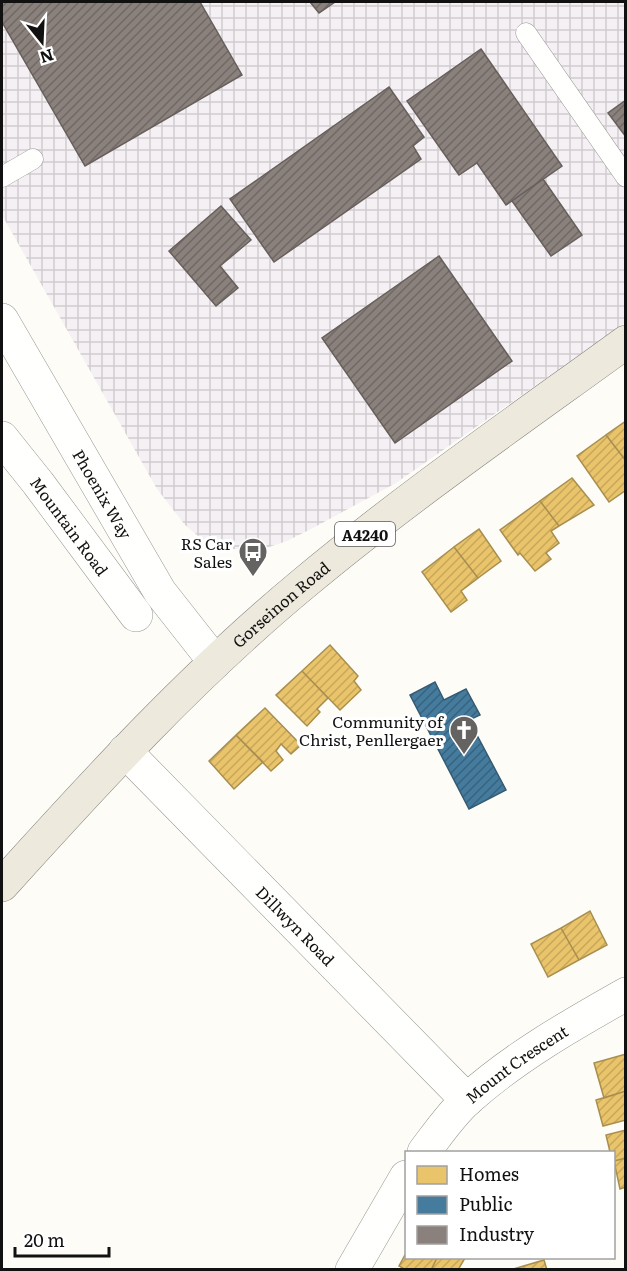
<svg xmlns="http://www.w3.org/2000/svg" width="627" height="1271" font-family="Literata,serif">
	<defs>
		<pattern id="industrial-grid" width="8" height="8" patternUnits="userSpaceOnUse" patternTransform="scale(1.5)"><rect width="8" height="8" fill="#f5f0f3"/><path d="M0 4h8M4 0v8" fill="none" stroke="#d1cdcf"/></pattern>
		<pattern id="homes-hatch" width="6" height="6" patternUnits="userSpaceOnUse" patternTransform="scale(1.5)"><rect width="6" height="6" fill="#e9c46a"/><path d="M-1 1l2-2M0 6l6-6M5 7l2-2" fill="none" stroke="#c7a75b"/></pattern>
		<pattern id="public-hatch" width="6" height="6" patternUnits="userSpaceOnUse" patternTransform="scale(1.5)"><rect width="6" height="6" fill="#457b9d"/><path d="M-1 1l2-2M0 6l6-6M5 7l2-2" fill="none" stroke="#38637f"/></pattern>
		<pattern id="industry-hatch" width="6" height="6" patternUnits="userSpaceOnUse" patternTransform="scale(1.5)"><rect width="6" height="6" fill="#8a817c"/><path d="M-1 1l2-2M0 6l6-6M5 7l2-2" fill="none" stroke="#6f6864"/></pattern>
	</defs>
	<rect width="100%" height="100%" fill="#fdfcf7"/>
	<!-- industrial -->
	<path fill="url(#industrial-grid)" d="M 2,2 L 625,2 L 625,323 L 396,483 L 311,529 L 287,541 L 260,550 L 230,549 L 203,540 L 185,525 L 157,489 L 2,215 Z"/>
	<!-- homes -->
	<path fill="url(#homes-hatch)" stroke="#a88e4f" stroke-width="1.5" d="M 626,421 L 626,461 L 606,435 Z
		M 606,435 L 626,461 L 626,490 L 609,502 L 577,456 Z
		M 572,478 L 594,505 L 559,526 L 540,501 Z
		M 540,501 L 559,526 L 551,531 L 559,543 L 546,553 L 551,559 L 535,571 L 520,553 L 518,555 L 500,530 Z
		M 479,529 L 501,561 L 478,578 L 454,547 Z
		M 454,547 L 478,578 L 461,591 L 467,600 L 451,612 L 422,572 Z
		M 330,645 L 358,676 L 354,681 L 361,690 L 340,710 L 302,671 Z
		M 302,671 L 328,698 L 317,709 L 320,712 L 307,726 L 276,695 Z
		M 265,708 L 301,745 L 291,754 L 281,744 L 276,751 L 283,760 L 271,771 L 236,735 Z
		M 236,735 L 263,762 L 234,789 L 209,761 Z
		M 590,911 L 607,945 L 579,960 L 561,928 Z
		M 561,928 L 579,960 L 548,977 L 531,944 Z
		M 626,1054 L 626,1091 L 604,1098 L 594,1063 Z
		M 626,1091 L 626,1120 L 603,1126 L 596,1100 Z
		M 626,1130 L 626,1158 L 614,1161 L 614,1152 L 610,1152 L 606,1135 Z
		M 626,1158 L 626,1187 L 620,1189 L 614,1161 Z
		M 406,1253 L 406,1258 L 437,1258 L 431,1270 L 406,1270 L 399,1266 Z
		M 437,1258 L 465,1258 L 458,1270 L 431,1270 Z
		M 544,1260 L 547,1270 L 510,1270 Z"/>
	<!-- public -->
	<path fill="url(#public-hatch)" stroke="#355b73" stroke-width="1.5" d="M 435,682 L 444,700 L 466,689 L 480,715 L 469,720 L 506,790 L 469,809 L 410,695 Z"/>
	<!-- industry -->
	<path fill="url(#industry-hatch)" stroke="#665f5c" stroke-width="1.5" d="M 2,2 L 200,2 L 242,75 L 85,166 L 2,22 Z
		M 310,2 L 335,2 L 319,13 Z
		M 481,49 L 562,166 L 506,205 L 477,163 L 459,175 L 407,101 Z
		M 389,87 L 424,137 L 413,146 L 421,159 L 274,262 L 230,199 Z
		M 626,100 L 626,137 L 608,113 Z
		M 543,179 L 582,235 L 551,256 L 512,201 Z
		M 221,206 L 251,240 L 220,266 L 238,288 L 216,306 L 169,251 Z
		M 439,256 L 512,361 L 395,443 L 322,338 Z"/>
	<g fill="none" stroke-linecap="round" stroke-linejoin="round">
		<!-- lane casing -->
		<g stroke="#979795" stroke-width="21">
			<path id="lane" d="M 526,33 L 626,177
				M 2,177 L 33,159"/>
		</g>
		<!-- street casing -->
		<g stroke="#979795" stroke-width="34">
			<g id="street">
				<path id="s1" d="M 2,320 L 160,592 L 215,662"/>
				<path id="s2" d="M 2,438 L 38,483 L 136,615"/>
				<path id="s3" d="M 125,751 L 467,1100"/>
				<path id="s4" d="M 424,1152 C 437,1135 451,1114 468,1099 C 515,1057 571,1025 626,994"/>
				<path d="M 352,1270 L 406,1177"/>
			</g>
		</g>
		<!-- primary casing -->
		<g stroke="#858482" stroke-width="34">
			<g id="primary">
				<path id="s5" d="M 2,885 C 97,780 193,675 303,584 C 406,498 517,421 626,342"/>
			</g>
		</g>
		<!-- lane -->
		<use href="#lane" stroke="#fffffe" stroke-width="20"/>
		<!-- street -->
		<use href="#street" stroke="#fffffe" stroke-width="33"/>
		<!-- primary -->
		<use href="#primary" stroke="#ede9dc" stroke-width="33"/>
	</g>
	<!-- icons -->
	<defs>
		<g id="bus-pin" transform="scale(1.5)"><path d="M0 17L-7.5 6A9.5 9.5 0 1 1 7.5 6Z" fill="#646362" stroke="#fff"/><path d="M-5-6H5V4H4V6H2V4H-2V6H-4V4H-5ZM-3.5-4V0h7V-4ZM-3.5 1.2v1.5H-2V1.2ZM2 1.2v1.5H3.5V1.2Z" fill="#fff"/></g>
		<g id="church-pin" transform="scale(1.5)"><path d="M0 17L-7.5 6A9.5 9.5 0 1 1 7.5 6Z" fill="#646362" stroke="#fff"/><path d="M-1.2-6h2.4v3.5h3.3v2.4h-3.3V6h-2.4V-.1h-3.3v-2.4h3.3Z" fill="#fff"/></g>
	</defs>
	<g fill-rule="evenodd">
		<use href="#bus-pin" x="253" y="552"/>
		<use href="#church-pin" x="464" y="730"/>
	</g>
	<g text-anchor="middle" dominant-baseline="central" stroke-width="6" stroke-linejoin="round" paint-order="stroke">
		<!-- shield labels -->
		<rect fill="#fff" stroke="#585858" stroke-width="1.5" x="335" y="522" width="60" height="24" rx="4.5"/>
		<g font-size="15" font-weight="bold" fill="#111">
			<text x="365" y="534">A4240</text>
		</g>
		<!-- street labels -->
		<g font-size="16" fill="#111" stroke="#fff">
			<text stroke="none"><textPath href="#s1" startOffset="201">Phoenix Way</textPath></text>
			<text stroke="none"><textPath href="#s2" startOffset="111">Mountain Road</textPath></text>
			<text stroke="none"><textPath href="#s5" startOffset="396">Gorseinon Road</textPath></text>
			<text stroke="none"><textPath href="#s3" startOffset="244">Dillwyn Road</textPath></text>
			<text stroke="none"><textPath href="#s4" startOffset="129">Mount Crescent</textPath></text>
		</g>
		<!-- poi labels -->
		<g font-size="16" fill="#111" stroke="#fff" text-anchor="end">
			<text x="232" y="543">RS Car<tspan x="232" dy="18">Sales</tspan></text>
			<text x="443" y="721">Community of<tspan x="443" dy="18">Christ, Penllergaer</tspan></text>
		</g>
	</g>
	<!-- border -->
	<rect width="627" height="1271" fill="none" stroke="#111111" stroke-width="6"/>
	<!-- legend -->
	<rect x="405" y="1151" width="210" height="108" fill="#ffffff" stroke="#a0a0a0" stroke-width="1.5"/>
	<rect x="417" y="1166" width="30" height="18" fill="#e9c46a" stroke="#a0a0a0" stroke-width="1.5"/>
	<text x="459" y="1181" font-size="18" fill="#111111">Homes</text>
	<rect x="417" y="1196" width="30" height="18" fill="#457b9d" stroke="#a0a0a0" stroke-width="1.5"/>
	<text x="459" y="1211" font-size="18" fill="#111111">Public</text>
	<rect x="417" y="1226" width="30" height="18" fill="#8a817c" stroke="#a0a0a0" stroke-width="1.5"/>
	<text x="459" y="1241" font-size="18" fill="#111111">Industry</text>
	<!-- north arrow -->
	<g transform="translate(42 42) rotate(162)" stroke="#ffffff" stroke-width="4.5" paint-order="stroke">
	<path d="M0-4.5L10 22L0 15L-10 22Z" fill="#111111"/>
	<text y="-9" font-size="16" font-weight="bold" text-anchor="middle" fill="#111111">N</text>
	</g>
	<!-- scale -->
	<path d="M15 1247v9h94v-9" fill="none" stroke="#111111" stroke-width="3"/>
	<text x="24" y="1247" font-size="18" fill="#111111" stroke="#ffffff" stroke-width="4.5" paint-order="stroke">20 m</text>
</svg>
